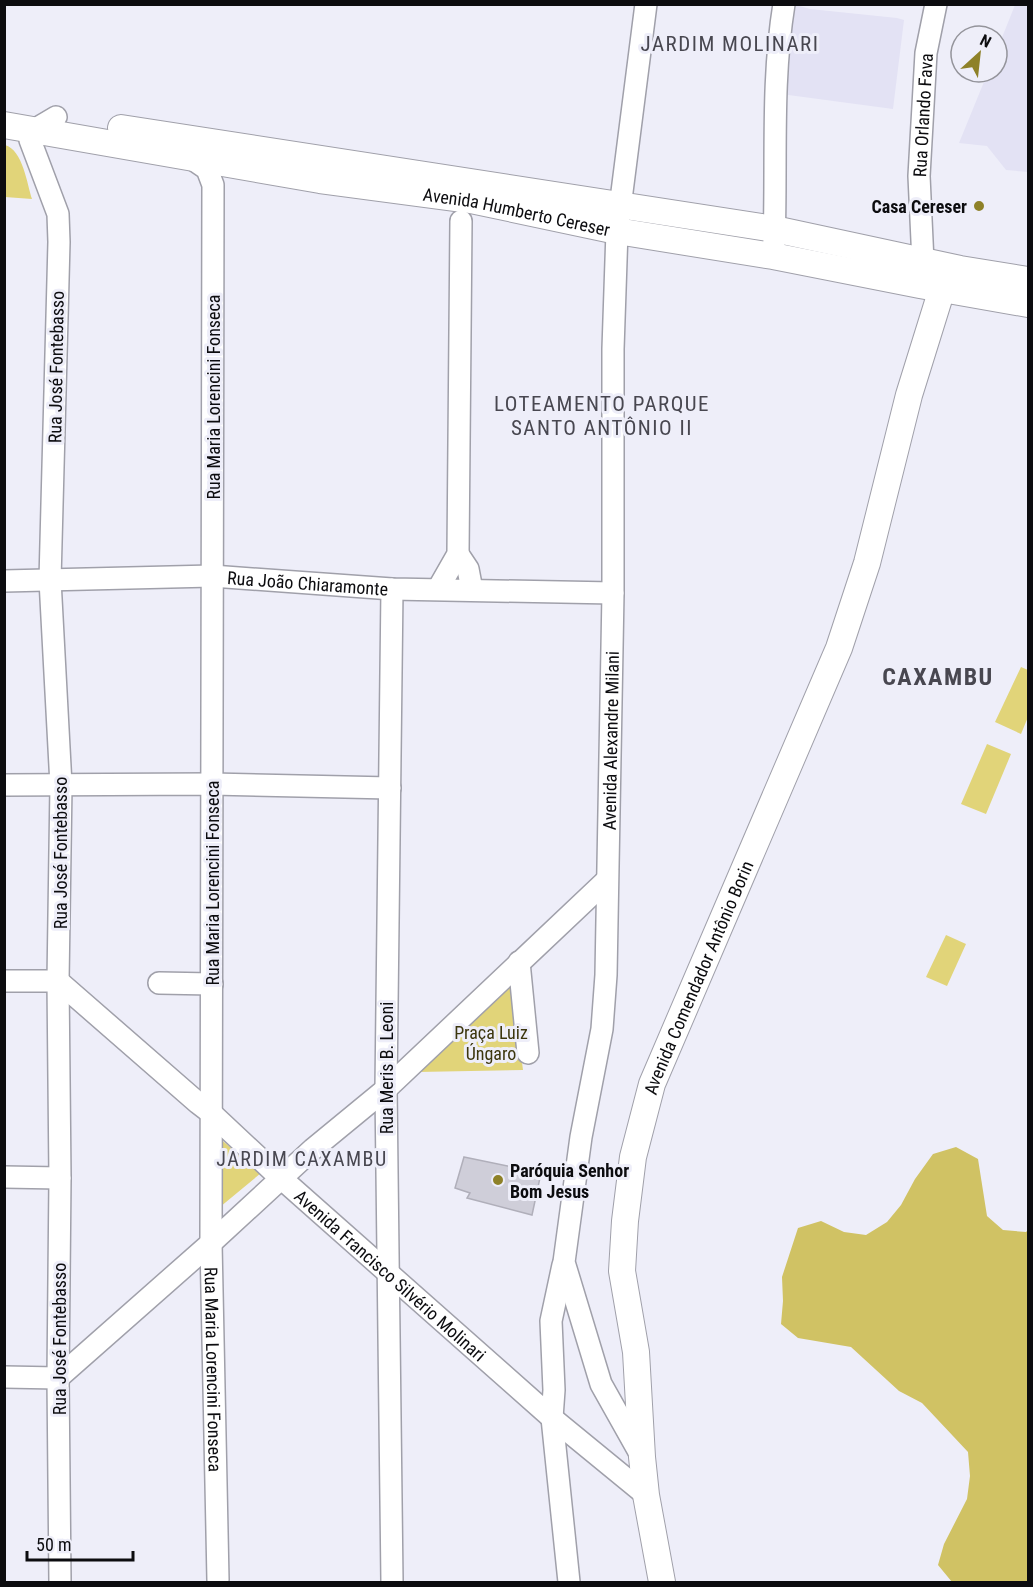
<svg xmlns="http://www.w3.org/2000/svg" width="1033" height="1587" font-family="'Roboto Condensed',sans-serif">
	<rect width="100%" height="100%" fill="#eeeef9"/>
	<!-- built -->
	<path fill="#e3e2f4" d="M 796,5 L 810,9 L 897,18 L 904,20 L 893,109 L 781,94 Z
		M 1015,5 L 1028,5 L 1028,172 L 1006,170 L 987,146 L 959,143 L 988,72 L 997,72 L 997,50 Z"/>
	<!-- green -->
	<path fill="#e1d479" d="M 5,145 C 23,150 27,184 32,199 L 5,197 Z
		M 1021,667 L 1028,670 L 1028,717 L 1021,734 L 995,722 Z
		M 987,744 L 1011,754 L 986,814 L 961,804 Z
		M 946,935 L 966,944 L 947,986 L 926,977 Z
		M 512,986 L 523,1070 L 418,1072 Z
		M 218,1137 L 261,1173 L 220,1207 Z"/>
	<!-- forest -->
	<path fill="#d0c264" d="M 956,1147 L 978,1159 L 987,1216 L 1003,1230 L 1026,1232 L 1028,1230 L 1028,1582 L 952,1582 L 938,1565 L 944,1544 L 967,1499 L 970,1476 L 968,1452 L 922,1403 L 899,1391 L 851,1347 L 798,1338 L 781,1324 L 783,1301 L 782,1277 L 798,1228 L 821,1221 L 844,1232 L 866,1235 L 887,1222 L 901,1205 L 915,1179 L 933,1154 Z"/>
	<!-- building -->
	<path fill="#cfced9" stroke="#b0afba" stroke-width="1.5" d="M 464,1157 L 541,1173 L 532,1215 L 467,1198 L 470,1193 L 455,1188 Z"/>
	<g fill="none" stroke-linecap="round" stroke-linejoin="round">
		<!-- minor casing -->
		<g stroke="#a0a0aa" stroke-width="24">
			<g id="minor">
				<path d="M 56,117 L 34,130 L 30,140 L 58,214 L 59,242 L 50,580 L 61,785 L 58,981 L 60,1178 L 58,1378 L 60,1582"/>
				<path id="s1" d="M 191,158 L 207,169 L 213,185 L 211,1243 L 218,1580"/>
				<path d="M 774,243 C 777,163 771,84 784,4"/>
				<path id="s2" d="M 923,262 L 919,176 L 926,53 L 936,4"/>
				<path d="M 458,554 L 468,569 L 472,590"/>
				<path id="s3" d="M 4,581 L 212,576 L 392,589 L 613,593"/>
				<path d="M 392,589 L 386,1089 L 392,1582"/>
				<path d="M 438,589 L 458,554 L 461,221"/>
				<path d="M 4,785 L 212,784 L 390,788"/>
				<path d="M 519,962 L 528,1053"/>
				<path id="s4" d="M 4,981 L 58,981 L 198,1103 L 211,1113 L 273,1171 L 552,1418 L 646,1495"/>
				<path d="M 159,983 L 212,984"/>
				<path d="M 4,1177 L 60,1178"/>
				<path d="M 563,1265 L 551,1321 L 554,1390 L 552,1418 L 569,1582"/>
				<path d="M 4,1377 L 58,1378 L 211,1243 L 313,1149 L 386,1089 L 607,880"/>
				<path id="s5" d="M 642,1457 L 601,1384 L 564,1262 L 581,1137 L 602,1029 L 606,975 L 613,593 L 613,349 L 617,231 L 646,4"/>
			</g>
		</g>
		<!-- major casing -->
		<g stroke="#a0a0aa" stroke-width="28">
			<g id="major">
				<path id="s6" d="M 4,125 L 320,180 L 471,200 L 617,231 L 773,256 L 920,285 L 1028,304"/>
				<path d="M 121,128 L 774,229 L 960,269 L 1028,280"/>
				<path id="s7" d="M 662,1582 L 646,1495 L 642,1457 L 636,1352 L 622,1271 L 625,1221 L 633,1157 L 652,1084 L 839,648 L 867,563 L 909,395 L 942,289"/>
			</g>
		</g>
		<!-- minor -->
		<use href="#minor" stroke="#fff" stroke-width="21"/>
		<!-- major -->
		<use href="#major" stroke="#fff" stroke-width="26"/>
	</g>
	<!-- markers -->
	<g fill="#8e8128" stroke="#eeeef9" stroke-width="2">
		<circle cx="979" cy="206" r="6"/>
		<circle cx="498" cy="1180" r="6"/>
	</g>
	<g text-anchor="middle" dominant-baseline="central" stroke-width="6" stroke-linejoin="round" paint-order="stroke">
		<!-- street labels -->
		<g font-size="18" fill="#0c0c0f" stroke="#eeeef9">
			<text stroke="none"><textPath href="#s2" startOffset="147">Rua Orlando Fava</textPath></text>
			<text stroke="none"><textPath href="#s6" startOffset="520">Avenida Humberto Cereser</textPath></text>
			<text transform="translate(56 367) rotate(-89)">Rua José Fontebasso</text>
			<text transform="translate(213 397) rotate(-90)">Rua Maria Lorencini Fonseca</text>
			<text stroke="none"><textPath href="#s3" startOffset="304">Rua João Chiaramonte</textPath></text>
			<text stroke="none"><textPath href="#s5" startOffset="736">Avenida Alexandre Milani</textPath></text>
			<text transform="translate(60 853) rotate(-90)">Rua José Fontebasso</text>
			<text transform="translate(212 883) rotate(-90)">Rua Maria Lorencini Fonseca</text>
			<text stroke="none"><textPath href="#s7" startOffset="620">Avenida Comendador Antônio Borin</textPath></text>
			<text transform="translate(386 1068) rotate(-90)">Rua Meris B. Leoni</text>
			<text stroke="none"><textPath href="#s4" startOffset="498">Avenida Francisco Silvério Molinari</textPath></text>
			<text transform="translate(59 1339) rotate(-90)">Rua José Fontebasso</text>
			<text stroke="none"><textPath href="#s1" startOffset="1221">Rua Maria Lorencini Fonseca</textPath></text>
		</g>
		<!-- poi labels -->
		<g font-size="18" font-weight="bold" fill="#0c0c0f" stroke="#eeeef9" text-anchor="end">
			<text x="967" y="206">Casa Cereser</text>
			<text x="510" y="1170" text-anchor="start">Paróquia Senhor<tspan x="510" dy="21">Bom Jesus</tspan></text>
		</g>
		<!-- park labels -->
		<g font-size="18" fill="#3c360d" stroke="#eeeef9">
			<text x="491" y="1032">Praça Luiz<tspan x="491" dy="21">Úngaro</tspan></text>
		</g>
		<!-- neighbourhood labels -->
		<g font-size="20" letter-spacing="1.5" fill="#484750" stroke="#eeeef9">
			<text x="302" y="1159">JARDIM CAXAMBU</text>
		</g>
		<!-- quarter labels -->
		<g font-size="21" letter-spacing="1.5" fill="#484750" stroke="#eeeef9">
			<text x="730" y="44">JARDIM MOLINARI</text>
			<text x="602" y="404">LOTEAMENTO PARQUE<tspan x="602" dy="24">SANTO ANTÔNIO II</tspan></text>
		</g>
		<!-- district labels -->
		<g font-size="24" font-weight="bold" letter-spacing="1.5" fill="#484750" stroke="#eeeef9">
			<text x="938" y="677">CAXAMBU</text>
		</g>
	</g>
	<!-- border -->
	<rect width="1033" height="1587" fill="none" stroke="#0c0c0f" stroke-width="12"/>
	<!-- north arrow -->
	<g transform="translate(979 54) rotate(27)"><circle r="28" fill="#eeeef9" stroke="#94949b" stroke-width="1.5"/>
	<path d="M0-4.5L10 22L0 15L-10 22Z" fill="#8e8128"/>
	<text y="-9" font-size="16" font-weight="bold" text-anchor="middle" fill="#0c0c0f">N</text>
	</g>
	<!-- scale -->
	<path d="M27 1551v9h106v-9" fill="none" stroke="#0c0c0f" stroke-width="3"/>
	<text x="36" y="1551" font-size="18" fill="#0c0c0f" stroke="#eeeef9" stroke-width="4.5" paint-order="stroke">50 m</text>
</svg>
